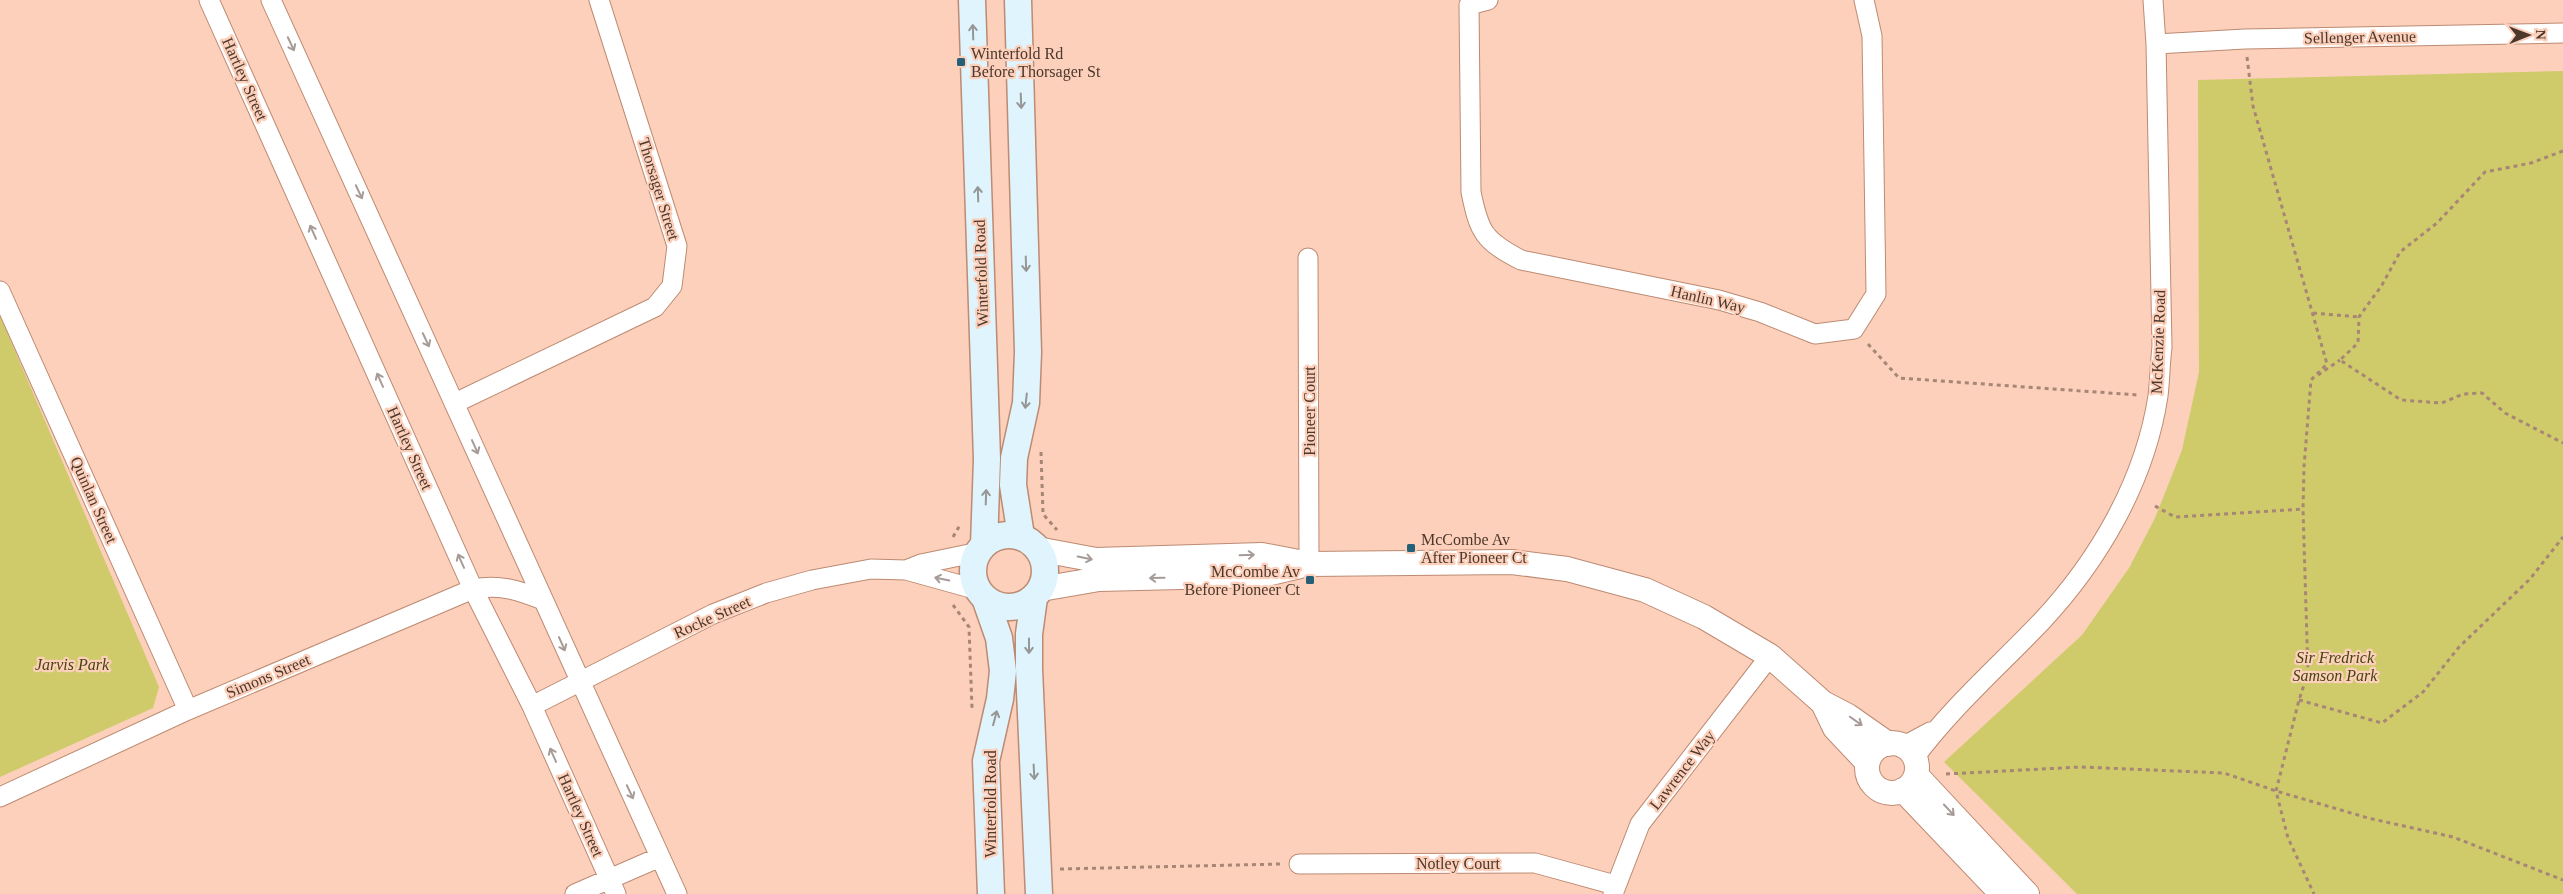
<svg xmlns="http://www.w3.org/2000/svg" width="2563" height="894" font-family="Georgia,serif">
	<rect width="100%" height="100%" fill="#fcd0bb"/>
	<!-- green -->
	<path fill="#cfcb6b" d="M 2563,71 L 2563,894 L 2077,894 L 1944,762 L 2082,635 L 2129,568 L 2155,518 L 2182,450 L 2199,372 L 2198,80 Z
		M 0,316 L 159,687 L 153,708 L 0,777 Z"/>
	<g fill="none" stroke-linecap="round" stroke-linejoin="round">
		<!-- minor casing -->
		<g stroke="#bd8a72" stroke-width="21">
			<path id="minor" d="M 209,0 L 473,589 L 532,706 L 616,894
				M 271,0 L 677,894
				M 1469,5 L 1471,192 C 1479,232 1484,241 1521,260 L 1719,300 L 1760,312 L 1815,334 L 1854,329 L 1876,294 L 1872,36 L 1864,0
				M 1469,5 L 1488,0
				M 2156,44 L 2245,39 L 2563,33
				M 1308,258 L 1309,564
				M 0,291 L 188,710
				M 455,403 L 655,307 L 672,286 L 677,246 L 599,0
				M 906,570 L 921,564 L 979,552
				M 532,706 L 713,614 L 766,593 L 812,580 L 871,569 L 906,570 L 978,590
				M 1904,746 L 1930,732
				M 1914,758 C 1951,708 1998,667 2041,622 C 2099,560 2145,481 2158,396 C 2160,380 2160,363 2162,347 L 2156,44 L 2153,0
				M 0,797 L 188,710 L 473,589 C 499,584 518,590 543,600
				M 1299,864 L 1535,863 L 1615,885
				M 575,894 L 660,857
				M 1613,894 L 1640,824 L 1770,656"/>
		</g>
		<!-- tertiary casing -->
		<g stroke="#bd8a72" stroke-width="26">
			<path id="tertiary" d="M 1037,549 L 1096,560 L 1262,555 L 1309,564 L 1512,562 L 1567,569 L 1645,590 L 1704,617 L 1770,656 L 1823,703 L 1848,716 L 1888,744
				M 1041,589 L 1099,579 L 1262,575 L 1300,566
				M 1823,703 L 1835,728 L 1867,762
				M1867 768a25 25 0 1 1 50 0a25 25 0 1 1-50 0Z
				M 1916,775 L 2027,894
				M 1903,790 L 2002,894"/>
		</g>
		<!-- secondary casing -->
		<g stroke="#bd8a72" stroke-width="29">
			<path id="secondary" d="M 972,0 L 987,459 L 984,545
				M 1018,0 L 1028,352 L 1026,403 L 1014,458 L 1013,485 L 1021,536
				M973 571a36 36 0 1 1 72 0a36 36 0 1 1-72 0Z
				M 985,598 L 999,638 L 1003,671 L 1000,699 L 986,761 L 991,894
				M 1034,598 L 1029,634 L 1029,669 L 1039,894"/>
		</g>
		<!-- path -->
		<path stroke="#a78676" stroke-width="3" stroke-dasharray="4 4" stroke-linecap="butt" d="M 2247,57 L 2253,106 L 2327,364 L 2311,380 L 2304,467 L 2303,509 L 2308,673 L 2299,700 L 2276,791 L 2288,838 L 2314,894
			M 2563,151 L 2531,163 L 2485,172 L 2437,223 L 2400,252 L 2382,285 L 2359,317 L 2358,343 L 2340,360 L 2401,400 L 2442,403 L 2463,394 L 2482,393 L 2505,413 L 2563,443
			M 2313,313 L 2359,317
			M 1868,344 L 1899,378 L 2138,395
			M 2318,375 L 2340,360
			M 1041,452 L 1043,514 L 1057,530
			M 2155,506 L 2175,517 L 2303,509
			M 953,537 L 960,525
			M 953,605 L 969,627 L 972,708
			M 2299,700 L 2382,723 L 2423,692 L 2459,647 L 2530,579 L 2563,537
			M 1946,774 L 2081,767 L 2224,773 L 2276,791 L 2368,818 L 2453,837 L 2563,880
			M 1060,869 L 1281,864"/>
		<!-- minor -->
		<use href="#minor" stroke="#fff" stroke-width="19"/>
		<!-- tertiary -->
		<use href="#tertiary" stroke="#fff" stroke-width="24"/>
		<!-- secondary -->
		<use href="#secondary" stroke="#dff4fd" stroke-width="26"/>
	</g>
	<!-- one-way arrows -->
	<defs><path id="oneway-shaft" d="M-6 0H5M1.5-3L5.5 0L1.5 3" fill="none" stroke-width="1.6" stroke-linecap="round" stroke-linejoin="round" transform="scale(1.25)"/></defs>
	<g stroke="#969694">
		<use href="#oneway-shaft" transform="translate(973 32) rotate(-92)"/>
		<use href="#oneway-shaft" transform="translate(1021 101) rotate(88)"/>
		<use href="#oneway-shaft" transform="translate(978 194) rotate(-92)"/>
		<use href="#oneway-shaft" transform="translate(1026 264) rotate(88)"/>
		<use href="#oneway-shaft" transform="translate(1026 401) rotate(96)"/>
		<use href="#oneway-shaft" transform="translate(986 497) rotate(-88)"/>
		<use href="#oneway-shaft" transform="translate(1029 646) rotate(90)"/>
		<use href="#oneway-shaft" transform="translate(995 718) rotate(-75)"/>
		<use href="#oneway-shaft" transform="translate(1034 772) rotate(87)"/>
	</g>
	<g stroke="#a69b96">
		<use href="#oneway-shaft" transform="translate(291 44) rotate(65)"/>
		<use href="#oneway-shaft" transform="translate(359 192) rotate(65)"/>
		<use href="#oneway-shaft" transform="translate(313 232) rotate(-114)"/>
		<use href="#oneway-shaft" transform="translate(426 340) rotate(65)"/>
		<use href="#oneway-shaft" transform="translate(380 380) rotate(-114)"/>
		<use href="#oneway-shaft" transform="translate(475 447) rotate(66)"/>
		<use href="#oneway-shaft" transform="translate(1247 555) rotate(-2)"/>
		<use href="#oneway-shaft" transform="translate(1085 558) rotate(11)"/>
		<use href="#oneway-shaft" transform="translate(461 561) rotate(-114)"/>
		<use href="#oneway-shaft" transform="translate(1157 578) rotate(179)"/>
		<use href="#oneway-shaft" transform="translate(942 579) rotate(-168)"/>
		<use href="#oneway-shaft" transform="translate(562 644) rotate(66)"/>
		<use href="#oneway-shaft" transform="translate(1856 721) rotate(35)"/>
		<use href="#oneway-shaft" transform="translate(553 755) rotate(-114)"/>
		<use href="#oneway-shaft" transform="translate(630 792) rotate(65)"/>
		<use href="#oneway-shaft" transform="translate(1949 810) rotate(47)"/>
	</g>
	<!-- markers -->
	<g fill="#246178" stroke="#fcd0bb" stroke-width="2">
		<rect x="956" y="57" width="10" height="10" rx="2.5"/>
		<rect x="1406" y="543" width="10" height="10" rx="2.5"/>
		<rect x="1305" y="575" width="10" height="10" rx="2.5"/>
	</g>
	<g text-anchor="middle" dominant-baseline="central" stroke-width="4.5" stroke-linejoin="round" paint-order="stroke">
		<!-- street labels -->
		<g font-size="16" fill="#4c372c" stroke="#fcd0bb">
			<text transform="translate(2360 37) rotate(-1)">Sellenger Avenue</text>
			<text transform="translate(245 79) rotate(66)">Hartley Street</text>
			<text transform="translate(659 189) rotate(73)">Thorsager Street</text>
			<text transform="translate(981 273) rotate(-92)">Winterfold Road</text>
			<text transform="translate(1708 299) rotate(13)">Hanlin Way</text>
			<text transform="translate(2158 342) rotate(-88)">McKenzie Road</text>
			<text transform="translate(1309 411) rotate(-90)">Pioneer Court</text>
			<text transform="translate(410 448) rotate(66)">Hartley Street</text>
			<text transform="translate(94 500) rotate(66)">Quinlan Street</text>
			<text transform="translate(712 617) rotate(-24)">Rocke Street</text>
			<text transform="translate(268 676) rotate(-23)">Simons Street</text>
			<text transform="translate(1682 770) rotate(-52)">Lawrence Way</text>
			<text transform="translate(990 804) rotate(-90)">Winterfold Road</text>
			<text transform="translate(581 815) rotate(66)">Hartley Street</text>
			<text x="1458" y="863">Notley Court</text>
		</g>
		<!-- poi labels -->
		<g font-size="16" fill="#4c372c" stroke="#fcd0bb" text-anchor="start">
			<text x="971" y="53">Winterfold Rd<tspan x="971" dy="18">Before Thorsager St</tspan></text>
			<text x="1421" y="539">McCombe Av<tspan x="1421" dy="18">After Pioneer Ct</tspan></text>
			<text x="1300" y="571" text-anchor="end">McCombe Av<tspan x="1300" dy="18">Before Pioneer Ct</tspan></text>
		</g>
		<!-- park labels -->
		<g font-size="16" font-style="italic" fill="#474410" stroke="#fcd0bb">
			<text x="2335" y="657">Sir Fredrick<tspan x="2335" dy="18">Samson Park</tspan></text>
			<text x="72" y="664">Jarvis Park</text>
		</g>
	</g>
	<!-- north arrow -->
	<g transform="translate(2528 35) rotate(89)" stroke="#fcd0bb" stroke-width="4" paint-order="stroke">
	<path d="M0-4L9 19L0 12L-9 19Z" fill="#4c372c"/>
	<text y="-8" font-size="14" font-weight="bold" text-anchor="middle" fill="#4c372c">N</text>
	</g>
</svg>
